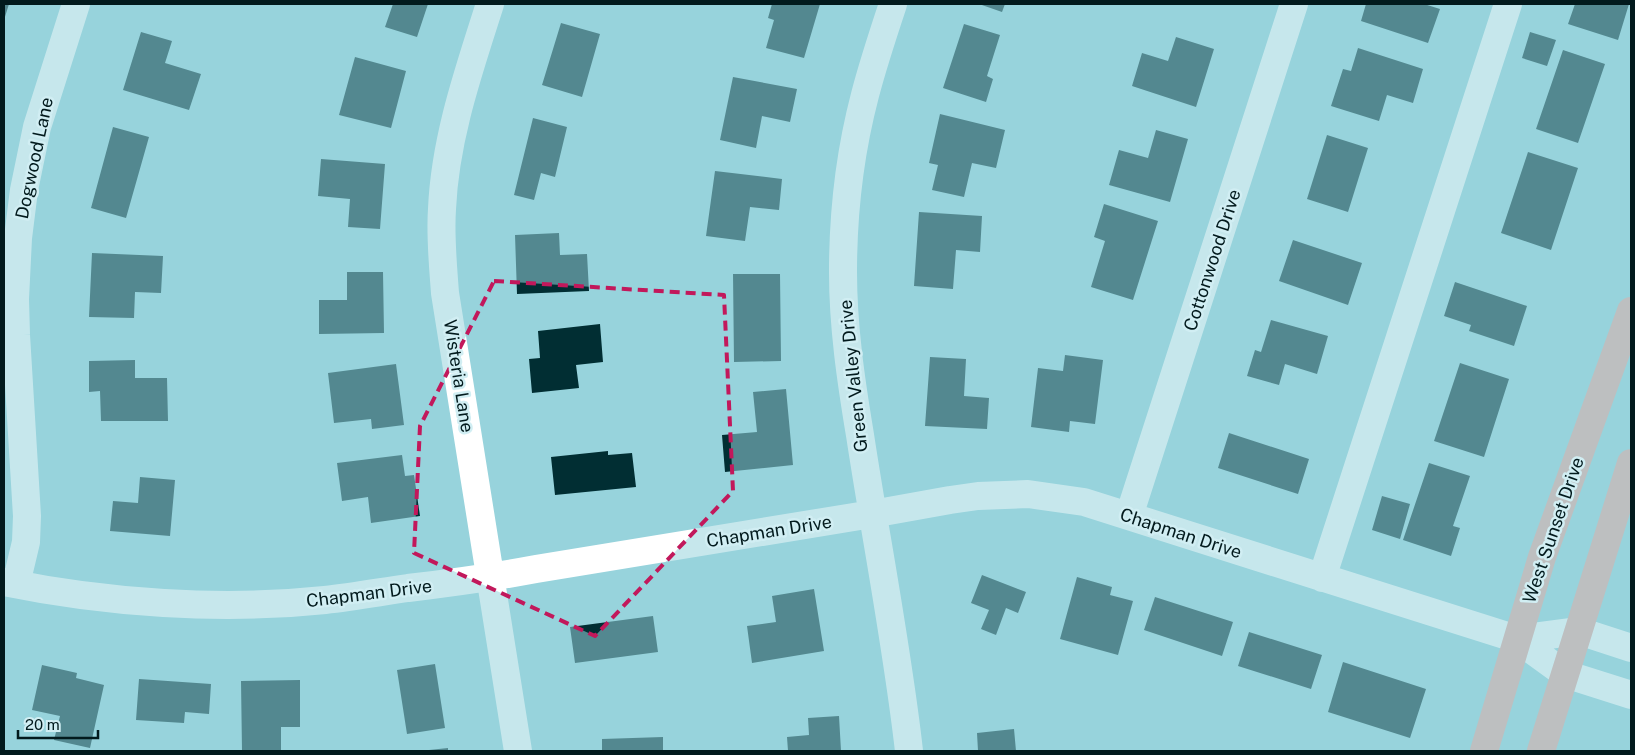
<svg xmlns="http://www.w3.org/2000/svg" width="1635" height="755" font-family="'Public Sans',sans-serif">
	<rect width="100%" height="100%" fill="#97d3dc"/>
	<!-- building -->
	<path fill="#012e33" d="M 4,4 L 9,4 L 4,20 Z
		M 393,4 L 428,4 L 417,37 L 385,27 Z
		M 772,4 L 820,4 L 804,58 L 766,48 L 774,20 L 768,18 Z
		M 979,4 L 1005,4 L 1002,12 Z
		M 1366,4 L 1424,4 L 1440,9 L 1428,43 L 1361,21 Z
		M 1575,4 L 1629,4 L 1618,40 L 1568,24 Z
		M 561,23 L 600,34 L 582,97 L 542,85 Z
		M 964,24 L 1000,35 L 987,76 L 993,79 L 986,102 L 943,88 Z
		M 141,32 L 172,41 L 165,63 L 201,74 L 189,110 L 123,90 Z
		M 1530,32 L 1556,40 L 1547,66 L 1522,58 Z
		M 1176,37 L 1214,49 L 1196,107 L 1132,86 L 1142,53 L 1168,61 Z
		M 1358,48 L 1423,69 L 1413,103 L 1387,95 L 1379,121 L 1331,106 L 1343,69 L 1351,71 Z
		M 1563,50 L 1605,64 L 1578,143 L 1536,129 Z
		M 355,57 L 406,71 L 391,128 L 339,115 Z
		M 733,77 L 797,89 L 790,122 L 762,116 L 756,148 L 720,140 Z
		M 940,114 L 1005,130 L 996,168 L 972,163 L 964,197 L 932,190 L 938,165 L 929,163 Z
		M 533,118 L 567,127 L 555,177 L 541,173 L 534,200 L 514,195 Z
		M 113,127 L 149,137 L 126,218 L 91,208 Z
		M 1156,130 L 1188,139 L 1170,202 L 1109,185 L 1119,150 L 1148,158 Z
		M 1327,135 L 1368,148 L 1348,212 L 1307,199 Z
		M 1528,152 L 1578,168 L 1551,250 L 1501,233 Z
		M 321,159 L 385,164 L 380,229 L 348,227 L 350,199 L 318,196 Z
		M 715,171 L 782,179 L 779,210 L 750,207 L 745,241 L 706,236 Z
		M 1104,204 L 1158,221 L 1133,300 L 1091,287 L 1105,241 L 1094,237 Z
		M 919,212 L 982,216 L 980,252 L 956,250 L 953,289 L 914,286 Z
		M 559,233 L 560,255 L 587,254 L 589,291 L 517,294 L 515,235 Z
		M 1293,240 L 1362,263 L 1348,305 L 1279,281 Z
		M 92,253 L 163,256 L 161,293 L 135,292 L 134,318 L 89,317 Z
		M 347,272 L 383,272 L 384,333 L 319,334 L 319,300 L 347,300 Z
		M 733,274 L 780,274 L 781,361 L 734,362 Z
		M 1455,282 L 1527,306 L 1514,346 L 1469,331 L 1471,325 L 1444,316 Z
		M 1271,320 L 1328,336 L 1317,374 L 1285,364 L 1279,385 L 1247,376 L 1255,350 L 1261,352 Z
		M 600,324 L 603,362 L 576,365 L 579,388 L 532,393 L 529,359 L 540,358 L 538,331 Z
		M 1065,355 L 1103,360 L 1095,424 L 1070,421 L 1069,432 L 1031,427 L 1038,368 L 1063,371 Z
		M 930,357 L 966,359 L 964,396 L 989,398 L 987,429 L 925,426 Z
		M 135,360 L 135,378 L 167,378 L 168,421 L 101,421 L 100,391 L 89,392 L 89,361 Z
		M 1460,363 L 1509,379 L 1484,457 L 1434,441 Z
		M 396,364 L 404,425 L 372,429 L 371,419 L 334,423 L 328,373 Z
		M 786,389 L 793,465 L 725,472 L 722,435 L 757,432 L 753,392 Z
		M 1229,433 L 1309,459 L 1298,494 L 1218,468 Z
		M 608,451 L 608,455 L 632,453 L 636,487 L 555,495 L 551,457 Z
		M 402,455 L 405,476 L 414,475 L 420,516 L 371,523 L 368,497 L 342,501 L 337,463 Z
		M 1429,463 L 1470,476 L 1453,526 L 1460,528 L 1451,556 L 1403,540 Z
		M 140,477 L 175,480 L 170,536 L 110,531 L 113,501 L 138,503 Z
		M 1382,496 L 1410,504 L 1400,539 L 1372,530 Z
		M 982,575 L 1026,592 L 1018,613 L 1006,608 L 996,635 L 981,629 L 989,610 L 971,603 Z
		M 1077,577 L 1112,587 L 1110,595 L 1133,601 L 1118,655 L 1060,639 Z
		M 814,589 L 824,651 L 752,663 L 747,626 L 776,622 L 772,596 Z
		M 1155,597 L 1233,622 L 1222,656 L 1144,630 Z
		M 653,616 L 658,652 L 575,663 L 570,627 Z
		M 1249,632 L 1322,655 L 1311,689 L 1238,666 Z
		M 1343,662 L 1426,689 L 1410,738 L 1328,712 Z
		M 435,664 L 445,728 L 407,734 L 397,670 Z
		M 42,665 L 77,673 L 76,678 L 104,685 L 90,748 L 54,740 L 60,716 L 32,710 Z
		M 139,679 L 211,684 L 209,714 L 185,712 L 184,723 L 136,720 Z
		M 300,680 L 300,727 L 281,727 L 281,751 L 242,751 L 241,681 Z
		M 839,716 L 841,751 L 788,751 L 787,737 L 809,735 L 808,718 Z
		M 1014,729 L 1016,751 L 978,751 L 977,733 Z
		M 663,737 L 663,751 L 602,751 L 602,739 Z
		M 448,748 L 448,751 L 429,751 L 429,750 Z"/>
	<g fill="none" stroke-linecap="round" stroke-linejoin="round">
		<!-- minor -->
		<path stroke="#fff" stroke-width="28" d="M 490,4 C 469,70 445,138 442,209 C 440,237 443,265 445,293 L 518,751
			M 893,4 C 883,34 873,64 865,95 C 850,152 843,213 843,272 C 843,327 851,381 860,435 C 876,540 897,645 909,751
			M 1129,516 L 1294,4
			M 1322,578 L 1508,4
			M 4,582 C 106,603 221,611 325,600 C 353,597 380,592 408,588 C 451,583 493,577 536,569 L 872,514 L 950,500 L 978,496 L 1028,494 L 1084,502 L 1517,639 L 1565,674 L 1631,695
			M 16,584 L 26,542 L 27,516 L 16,335 L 15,299 L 18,238 L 24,190 L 37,127 L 76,4
			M 1517,639 L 1579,631 L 1631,648"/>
		<!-- major -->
		<path stroke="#eba69e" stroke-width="28" d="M 1484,751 L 1542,557 L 1631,311
			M 1541,751 L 1631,463"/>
	</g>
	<!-- marked area -->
	<path d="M0 0H1635V755H0ZM 494,281 L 724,295 L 733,491 L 595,636 L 414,553 L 420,426 Z" fill="#97d3dc" fill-opacity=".55" fill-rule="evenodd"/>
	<path fill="none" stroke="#c2185b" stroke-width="4" stroke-dasharray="10 6" stroke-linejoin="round" d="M 494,281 L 724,295 L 733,491 L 595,636 L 414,553 L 420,426 Z"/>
	<g text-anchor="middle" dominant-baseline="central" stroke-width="5" stroke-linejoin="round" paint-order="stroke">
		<!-- street labels -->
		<g font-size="18" fill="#021a1d" stroke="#d1eef3">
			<text transform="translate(34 158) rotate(-78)">Dogwood Lane</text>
			<text transform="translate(1212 260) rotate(-72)">Cottonwood Drive</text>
			<text transform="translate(459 376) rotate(81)">Wisteria Lane</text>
			<text transform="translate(853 376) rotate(-96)">Green Valley Drive</text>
			<text transform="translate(1553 530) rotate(-71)">West Sunset Drive</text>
			<text transform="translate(769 531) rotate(-9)">Chapman Drive</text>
			<text transform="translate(1181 533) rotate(18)">Chapman Drive</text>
			<text transform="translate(369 593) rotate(-7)">Chapman Drive</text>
		</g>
	</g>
	<!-- border -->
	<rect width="1635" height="755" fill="none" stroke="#021a1d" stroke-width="10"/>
	<!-- scale -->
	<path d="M18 730v8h80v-8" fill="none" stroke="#021a1d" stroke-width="2.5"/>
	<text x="25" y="730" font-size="15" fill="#021a1d" stroke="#d1eef3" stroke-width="4" paint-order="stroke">20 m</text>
</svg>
